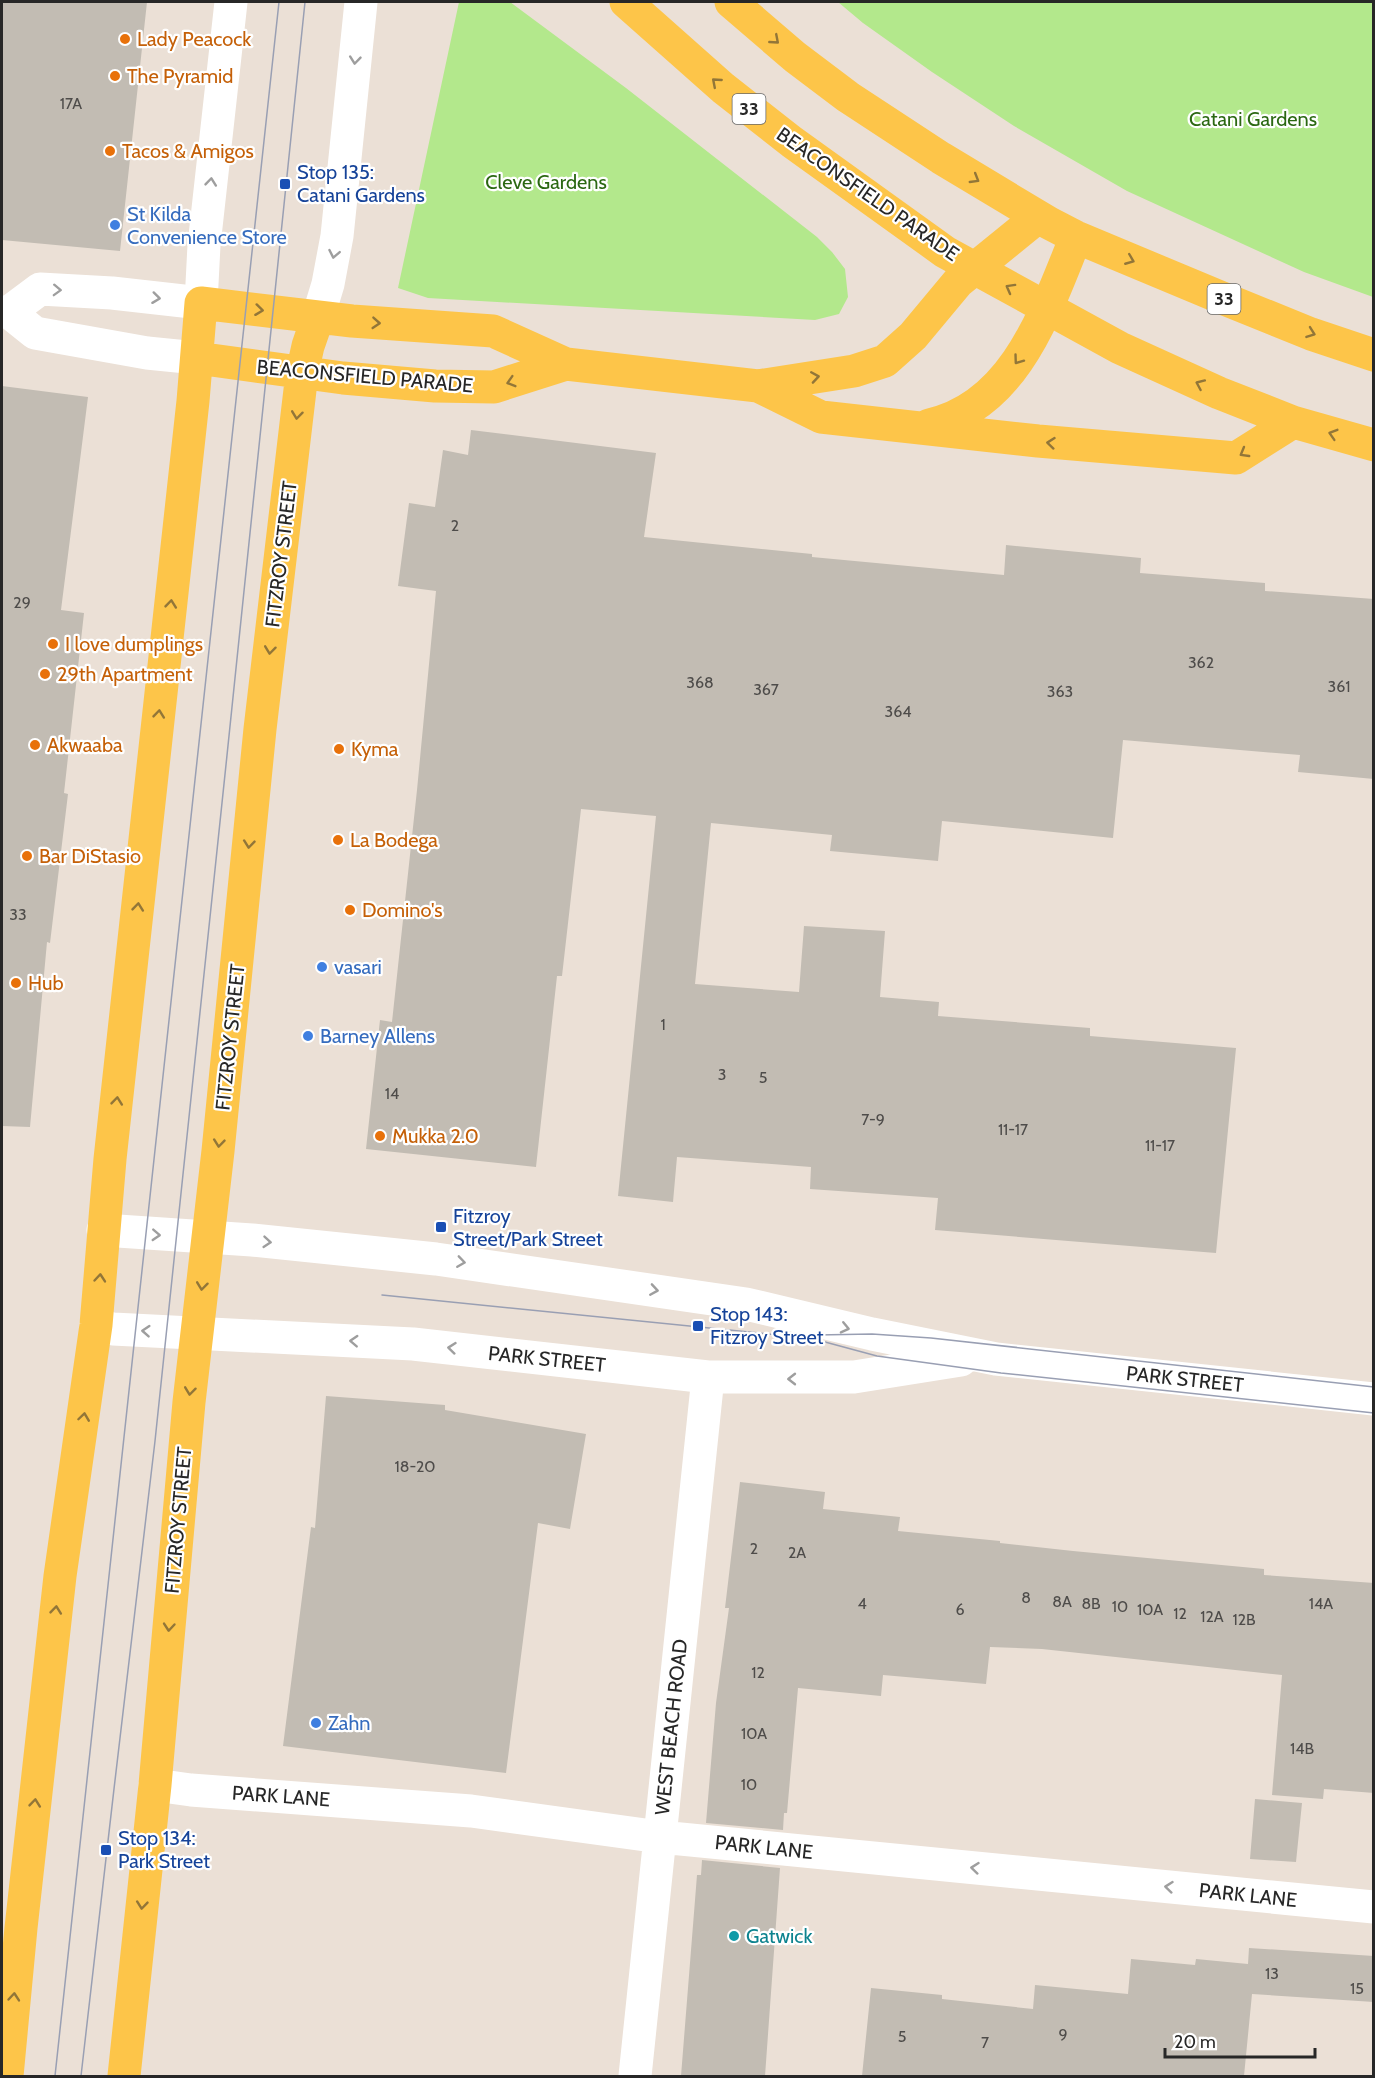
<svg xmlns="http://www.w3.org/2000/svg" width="1375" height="2078" font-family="Cabin,sans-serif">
	<rect width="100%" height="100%" fill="#ebe0d6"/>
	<!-- green -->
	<path fill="#b3e88c" d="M 459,2 L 510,2 L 626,88 L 817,237 L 832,252 L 845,269 L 848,297 L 839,314 L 815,320 L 428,298 L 398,288 Z
		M 838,2 L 1373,2 L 1373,297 L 1304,272 L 1127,191 L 1014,126 L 932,72 L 863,23 Z"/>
	<!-- building -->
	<path fill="#c2bcb3" d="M 2,2 L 147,2 L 120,251 L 2,240 Z
		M 2,386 L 88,397 L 61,610 L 84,613 L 64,793 L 68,794 L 50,943 L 47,942 L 30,1127 L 2,1126 Z
		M 471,430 L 656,453 L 644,537 L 812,554 L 812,557 L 1004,575 L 1006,545 L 1141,558 L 1140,573 L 1265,583 L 1265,591 L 1374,599 L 1374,779 L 1298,772 L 1300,755 L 1123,740 L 1113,838 L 942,821 L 938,861 L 830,851 L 832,835 L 711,823 L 695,984 L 799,992 L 804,926 L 885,931 L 880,997 L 939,1002 L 938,1016 L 1090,1028 L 1090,1036 L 1236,1048 L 1216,1253 L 935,1230 L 938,1198 L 810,1189 L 811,1167 L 677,1157 L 673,1202 L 618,1196 L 656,816 L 581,809 L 562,976 L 557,976 L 536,1167 L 366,1149 L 380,1020 L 392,1022 L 417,790 L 436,591 L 398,586 L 409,503 L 435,507 L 443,450 L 468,455 Z
		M 326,1396 L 445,1405 L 445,1410 L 586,1434 L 570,1529 L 538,1523 L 506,1773 L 283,1746 L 311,1527 L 315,1528 Z
		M 740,1482 L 825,1492 L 823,1509 L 900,1517 L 898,1531 L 1000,1541 L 1000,1543 L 1073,1551 L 1264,1569 L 1264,1575 L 1374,1583 L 1374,1793 L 1324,1789 L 1323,1799 L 1272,1795 L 1282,1675 L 1042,1649 L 990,1647 L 986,1684 L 883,1675 L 881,1696 L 798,1688 L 787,1813 L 784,1813 L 783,1830 L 706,1823 L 716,1703 L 729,1608 L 725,1608 Z
		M 1255,1799 L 1302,1803 L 1296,1862 L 1250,1859 Z
		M 702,1860 L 780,1868 L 765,2076 L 681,2076 L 697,1875 L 701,1875 Z
		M 1249,1948 L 1374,1956 L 1374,2002 L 1252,1994 L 1244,2076 L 862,2076 L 871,1988 L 942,1995 L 942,1999 L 1033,2009 L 1035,1985 L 1128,1994 L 1131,1959 L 1195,1965 L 1196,1959 L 1248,1964 Z"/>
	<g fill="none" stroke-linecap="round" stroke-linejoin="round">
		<!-- street -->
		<path stroke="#fff" stroke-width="33" d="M 2,312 L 9,312 L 35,333 L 147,353 L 197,358
			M 9,312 L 40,289 L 112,293 L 201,303
			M 103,1230 L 252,1240 L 436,1259 L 746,1304 L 872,1334 L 996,1359 L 1374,1399
			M 96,1325 L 113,1329 L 413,1344 L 708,1377 L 854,1377 L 961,1360
			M 155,1785 L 191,1790 L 471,1811 L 660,1837 L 1374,1907
			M 635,2076 L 708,1377"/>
		<!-- secondary -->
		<path stroke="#fff" stroke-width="33" d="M 201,303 L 204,245 L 231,2
			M 318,317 L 328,284 L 337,236 L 361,2"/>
		<!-- primary -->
		<path stroke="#fdc549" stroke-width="33" d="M 626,2 L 723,88 L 792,142 L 945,252 L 1120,348 L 1219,393 L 1293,422 L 1374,445
			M 731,2 L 795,57 L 848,97 L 941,158 L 1049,223 L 1076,237 L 1227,300 L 1311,334 L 1374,355
			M 197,358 L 343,378 L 435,386 L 494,387 L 566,364
			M 758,386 L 821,417 L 1038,441 L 1236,458 L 1293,422
			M 929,425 C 1016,406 1046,310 1076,237
			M 7,2076 L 21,1928 L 60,1576 L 96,1325 L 110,1159 L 193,401 L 201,303 L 352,321 L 493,331 L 566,364 L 758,386 L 854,371 L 885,361 L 913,336 L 958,282 L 1038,217
			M 124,2076 L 155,1785 L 189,1402 L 218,1151 L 260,729 L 302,373 L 308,346 L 318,317"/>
		<!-- tram -->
		<path stroke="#999fb3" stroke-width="1.5" d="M 382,1295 L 769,1334 L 825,1342 L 877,1356 L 1001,1373 L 1374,1413
			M 817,1335 L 872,1334 L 931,1338 L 1374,1387
			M 55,2076 L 279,2
			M 81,2076 C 104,1864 131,1653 155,1441 C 209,962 252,481 305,2"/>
	</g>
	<!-- one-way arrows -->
	<defs><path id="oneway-chevron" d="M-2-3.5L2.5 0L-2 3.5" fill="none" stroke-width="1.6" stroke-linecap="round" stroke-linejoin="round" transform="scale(1.5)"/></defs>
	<g stroke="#927638">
		<use href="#oneway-chevron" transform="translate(775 40) rotate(41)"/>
		<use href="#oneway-chevron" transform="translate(716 82) rotate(-139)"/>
		<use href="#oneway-chevron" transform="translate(975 179) rotate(31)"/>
		<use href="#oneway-chevron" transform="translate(1130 260) rotate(22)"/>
		<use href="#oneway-chevron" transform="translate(1010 288) rotate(-151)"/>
		<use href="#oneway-chevron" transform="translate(259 310) rotate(7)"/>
		<use href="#oneway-chevron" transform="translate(376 323) rotate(4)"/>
		<use href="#oneway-chevron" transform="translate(1311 333) rotate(20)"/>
		<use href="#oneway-chevron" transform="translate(1018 360) rotate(126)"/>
		<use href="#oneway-chevron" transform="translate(815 377) rotate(-9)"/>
		<use href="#oneway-chevron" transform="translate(511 382) rotate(163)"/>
		<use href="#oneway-chevron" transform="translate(1200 384) rotate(-156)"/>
		<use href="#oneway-chevron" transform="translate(297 415) rotate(97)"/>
		<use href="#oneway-chevron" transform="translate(1333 434) rotate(-163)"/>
		<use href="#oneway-chevron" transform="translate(1051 443) rotate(-174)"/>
		<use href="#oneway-chevron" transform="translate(1244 453) rotate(150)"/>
		<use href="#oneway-chevron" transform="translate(171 604) rotate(-84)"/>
		<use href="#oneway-chevron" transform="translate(270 650) rotate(97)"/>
		<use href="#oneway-chevron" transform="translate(159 714) rotate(-84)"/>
		<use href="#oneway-chevron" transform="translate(249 844) rotate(96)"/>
		<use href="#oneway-chevron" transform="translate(138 907) rotate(-84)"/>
		<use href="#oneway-chevron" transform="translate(117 1101) rotate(-84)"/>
		<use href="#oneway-chevron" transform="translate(219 1143) rotate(96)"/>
		<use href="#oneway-chevron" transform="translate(100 1278) rotate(-85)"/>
		<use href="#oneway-chevron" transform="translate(202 1286) rotate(97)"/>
		<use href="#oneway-chevron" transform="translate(190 1391) rotate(97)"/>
		<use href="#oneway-chevron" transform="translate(84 1417) rotate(-82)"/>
		<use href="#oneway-chevron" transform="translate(56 1610) rotate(-84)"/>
		<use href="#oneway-chevron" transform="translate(169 1627) rotate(95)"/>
		<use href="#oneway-chevron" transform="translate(35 1803) rotate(-84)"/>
		<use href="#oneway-chevron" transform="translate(142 1905) rotate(96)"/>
		<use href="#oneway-chevron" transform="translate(14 1997) rotate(-85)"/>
	</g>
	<g stroke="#9e9e9e">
		<use href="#oneway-chevron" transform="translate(355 60) rotate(96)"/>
		<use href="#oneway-chevron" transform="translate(211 182) rotate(-84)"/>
		<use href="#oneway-chevron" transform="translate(334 254) rotate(101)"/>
		<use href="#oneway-chevron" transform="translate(57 290) rotate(2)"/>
		<use href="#oneway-chevron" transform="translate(156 298) rotate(7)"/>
		<use href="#oneway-chevron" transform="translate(156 1235) rotate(3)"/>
		<use href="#oneway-chevron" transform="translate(267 1242) rotate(5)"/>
		<use href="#oneway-chevron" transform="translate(461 1262) rotate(8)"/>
		<use href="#oneway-chevron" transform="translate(654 1290) rotate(9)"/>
		<use href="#oneway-chevron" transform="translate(845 1328) rotate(13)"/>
		<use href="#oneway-chevron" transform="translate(146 1331) rotate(-176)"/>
		<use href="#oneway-chevron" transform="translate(354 1341) rotate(-177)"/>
		<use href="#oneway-chevron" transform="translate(452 1348) rotate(-174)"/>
		<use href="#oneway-chevron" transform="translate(792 1379) rotate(-180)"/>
		<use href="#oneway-chevron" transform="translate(975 1868) rotate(-174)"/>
		<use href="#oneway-chevron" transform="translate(1169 1887) rotate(-174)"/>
	</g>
	<!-- markers -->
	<g fill="#e8710a" stroke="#fff" stroke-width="2">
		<circle cx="125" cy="39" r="6"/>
		<circle cx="115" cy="76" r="6"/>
		<circle cx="110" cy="151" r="6"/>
		<circle cx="53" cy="644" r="6"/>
		<circle cx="45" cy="674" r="6"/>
		<circle cx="35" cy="745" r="6"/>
		<circle cx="339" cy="749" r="6"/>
		<circle cx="338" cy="840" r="6"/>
		<circle cx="27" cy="856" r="6"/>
		<circle cx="350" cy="910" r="6"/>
		<circle cx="16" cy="983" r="6"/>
		<circle cx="380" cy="1136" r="6"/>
	</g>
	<g fill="#1a4fb4" stroke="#fff" stroke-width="2">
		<rect x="279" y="178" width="12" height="12" rx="3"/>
		<rect x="435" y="1221" width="12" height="12" rx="3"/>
		<rect x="692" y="1320" width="12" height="12" rx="3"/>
		<rect x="100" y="1844" width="12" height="12" rx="3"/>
	</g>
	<g fill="#3f7fe0" stroke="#fff" stroke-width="2">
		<circle cx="115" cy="225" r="6"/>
		<circle cx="322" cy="967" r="6"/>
		<circle cx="308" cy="1036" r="6"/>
		<circle cx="316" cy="1723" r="6"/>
	</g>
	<circle fill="#0f9aa8" stroke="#fff" stroke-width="2" cx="734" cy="1936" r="6"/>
	<g text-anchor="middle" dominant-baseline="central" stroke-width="4.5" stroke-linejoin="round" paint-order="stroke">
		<!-- number labels -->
		<g font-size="16" fill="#4e4c4a">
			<text x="71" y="103">17A</text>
			<text x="455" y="525">2</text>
			<text x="22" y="602">29</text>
			<text x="1201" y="662">362</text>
			<text x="700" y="682">368</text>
			<text x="1339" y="686">361</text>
			<text x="766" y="689">367</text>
			<text x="1060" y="691">363</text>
			<text x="898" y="711">364</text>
			<text x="18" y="914">33</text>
			<text x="663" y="1024">1</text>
			<text x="722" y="1074">3</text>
			<text x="763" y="1077">5</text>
			<text x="392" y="1093">14</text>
			<text x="873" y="1119">7-9</text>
			<text x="1013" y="1129">11-17</text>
			<text x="1160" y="1145">11-17</text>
			<text x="415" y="1466">18-20</text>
			<text x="754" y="1548">2</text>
			<text x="797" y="1552">2A</text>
			<text x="1026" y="1597">8</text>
			<text x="1062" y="1601">8A</text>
			<text x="862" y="1603">4</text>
			<text x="1091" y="1603">8B</text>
			<text x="1321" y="1603">14A</text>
			<text x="1120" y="1606">10</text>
			<text x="960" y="1609">6</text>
			<text x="1150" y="1609">10A</text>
			<text x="1180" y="1613">12</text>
			<text x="1212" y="1616">12A</text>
			<text x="1244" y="1619">12B</text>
			<text x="758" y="1672">12</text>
			<text x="754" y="1733">10A</text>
			<text x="1302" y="1748">14B</text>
			<text x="749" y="1784">10</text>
			<text x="1272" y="1973">13</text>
			<text x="1357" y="1988">15</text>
			<text x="1063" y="2034">9</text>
			<text x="902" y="2036">5</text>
			<text x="985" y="2042">7</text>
		</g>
		<!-- shield labels -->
		<g fill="#fff" stroke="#686868" stroke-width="1.5">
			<rect x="732.5" y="94" width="33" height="30" rx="4.5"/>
			<rect x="1207.5" y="284" width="33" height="30" rx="4.5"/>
		</g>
		<g font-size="18" font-weight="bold" fill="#272727">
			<text x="749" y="109">33</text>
			<text x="1224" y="299">33</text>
		</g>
		<!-- food labels -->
		<g font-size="20" fill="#c56008" stroke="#fff" text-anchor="start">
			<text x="137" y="39">Lady Peacock</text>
			<text x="127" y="76">The Pyramid</text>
			<text x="122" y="151">Tacos &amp; Amigos</text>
			<text x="65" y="644">I love dumplings</text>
			<text x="57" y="674">29th Apartment</text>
			<text x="47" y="745">Akwaaba</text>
			<text x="351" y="749">Kyma</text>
			<text x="350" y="840">La Bodega</text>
			<text x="39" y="856">Bar DiStasio</text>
			<text x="362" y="910">Domino's</text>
			<text x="28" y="983">Hub</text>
			<text x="392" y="1136">Mukka 2.0</text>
		</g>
		<!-- park labels -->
		<g font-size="20" fill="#2b6812" stroke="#fff">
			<text x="1253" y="119">Catani Gardens</text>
			<text x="546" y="182">Cleve Gardens</text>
		</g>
		<!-- transit labels -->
		<g font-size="20" fill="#164399" stroke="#fff" text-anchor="start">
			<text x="297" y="172">Stop 135:<tspan x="297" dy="23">Catani Gardens</tspan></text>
			<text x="453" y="1216">Fitzroy<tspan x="453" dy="23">Street/Park Street</tspan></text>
			<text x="710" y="1314">Stop 143:<tspan x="710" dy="23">Fitzroy Street</tspan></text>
			<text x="118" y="1838">Stop 134:<tspan x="118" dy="23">Park Street</tspan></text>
		</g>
		<!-- street labels -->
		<g font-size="20" fill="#272727" stroke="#fff">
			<text transform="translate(868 194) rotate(35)">BEACONSFIELD PARADE</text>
			<text transform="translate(365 376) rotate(5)">BEACONSFIELD PARADE</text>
			<text transform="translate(281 554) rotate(-83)">FITZROY STREET</text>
			<text transform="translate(230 1037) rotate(-84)">FITZROY STREET</text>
			<text transform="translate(547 1359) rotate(6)">PARK STREET</text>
			<text transform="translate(1185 1379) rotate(6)">PARK STREET</text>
			<text transform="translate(178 1520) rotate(-85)">FITZROY STREET</text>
			<text transform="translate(671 1727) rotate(-84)">WEST BEACH ROAD</text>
			<text transform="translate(281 1796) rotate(4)">PARK LANE</text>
			<text transform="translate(764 1847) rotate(6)">PARK LANE</text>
			<text transform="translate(1248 1895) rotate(6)">PARK LANE</text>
		</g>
		<!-- shop labels -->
		<g font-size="20" fill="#366cbe" stroke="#fff" text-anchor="start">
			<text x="127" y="214">St Kilda<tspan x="127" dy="23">Convenience Store</tspan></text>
			<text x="334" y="967">vasari</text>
			<text x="320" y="1036">Barney Allens</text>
			<text x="328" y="1723">Zahn</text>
		</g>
		<!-- culture labels -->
		<g font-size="20" fill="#0d838f" stroke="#fff" text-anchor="start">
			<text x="746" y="1936">Gatwick</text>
		</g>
	</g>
	<!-- border -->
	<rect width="1375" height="2078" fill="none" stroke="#272727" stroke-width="6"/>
	<!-- scale -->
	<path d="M1165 2048v9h150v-9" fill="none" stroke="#272727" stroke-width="3"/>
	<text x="1174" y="2048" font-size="18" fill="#272727" stroke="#ffffff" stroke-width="4.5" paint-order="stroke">20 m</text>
</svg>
